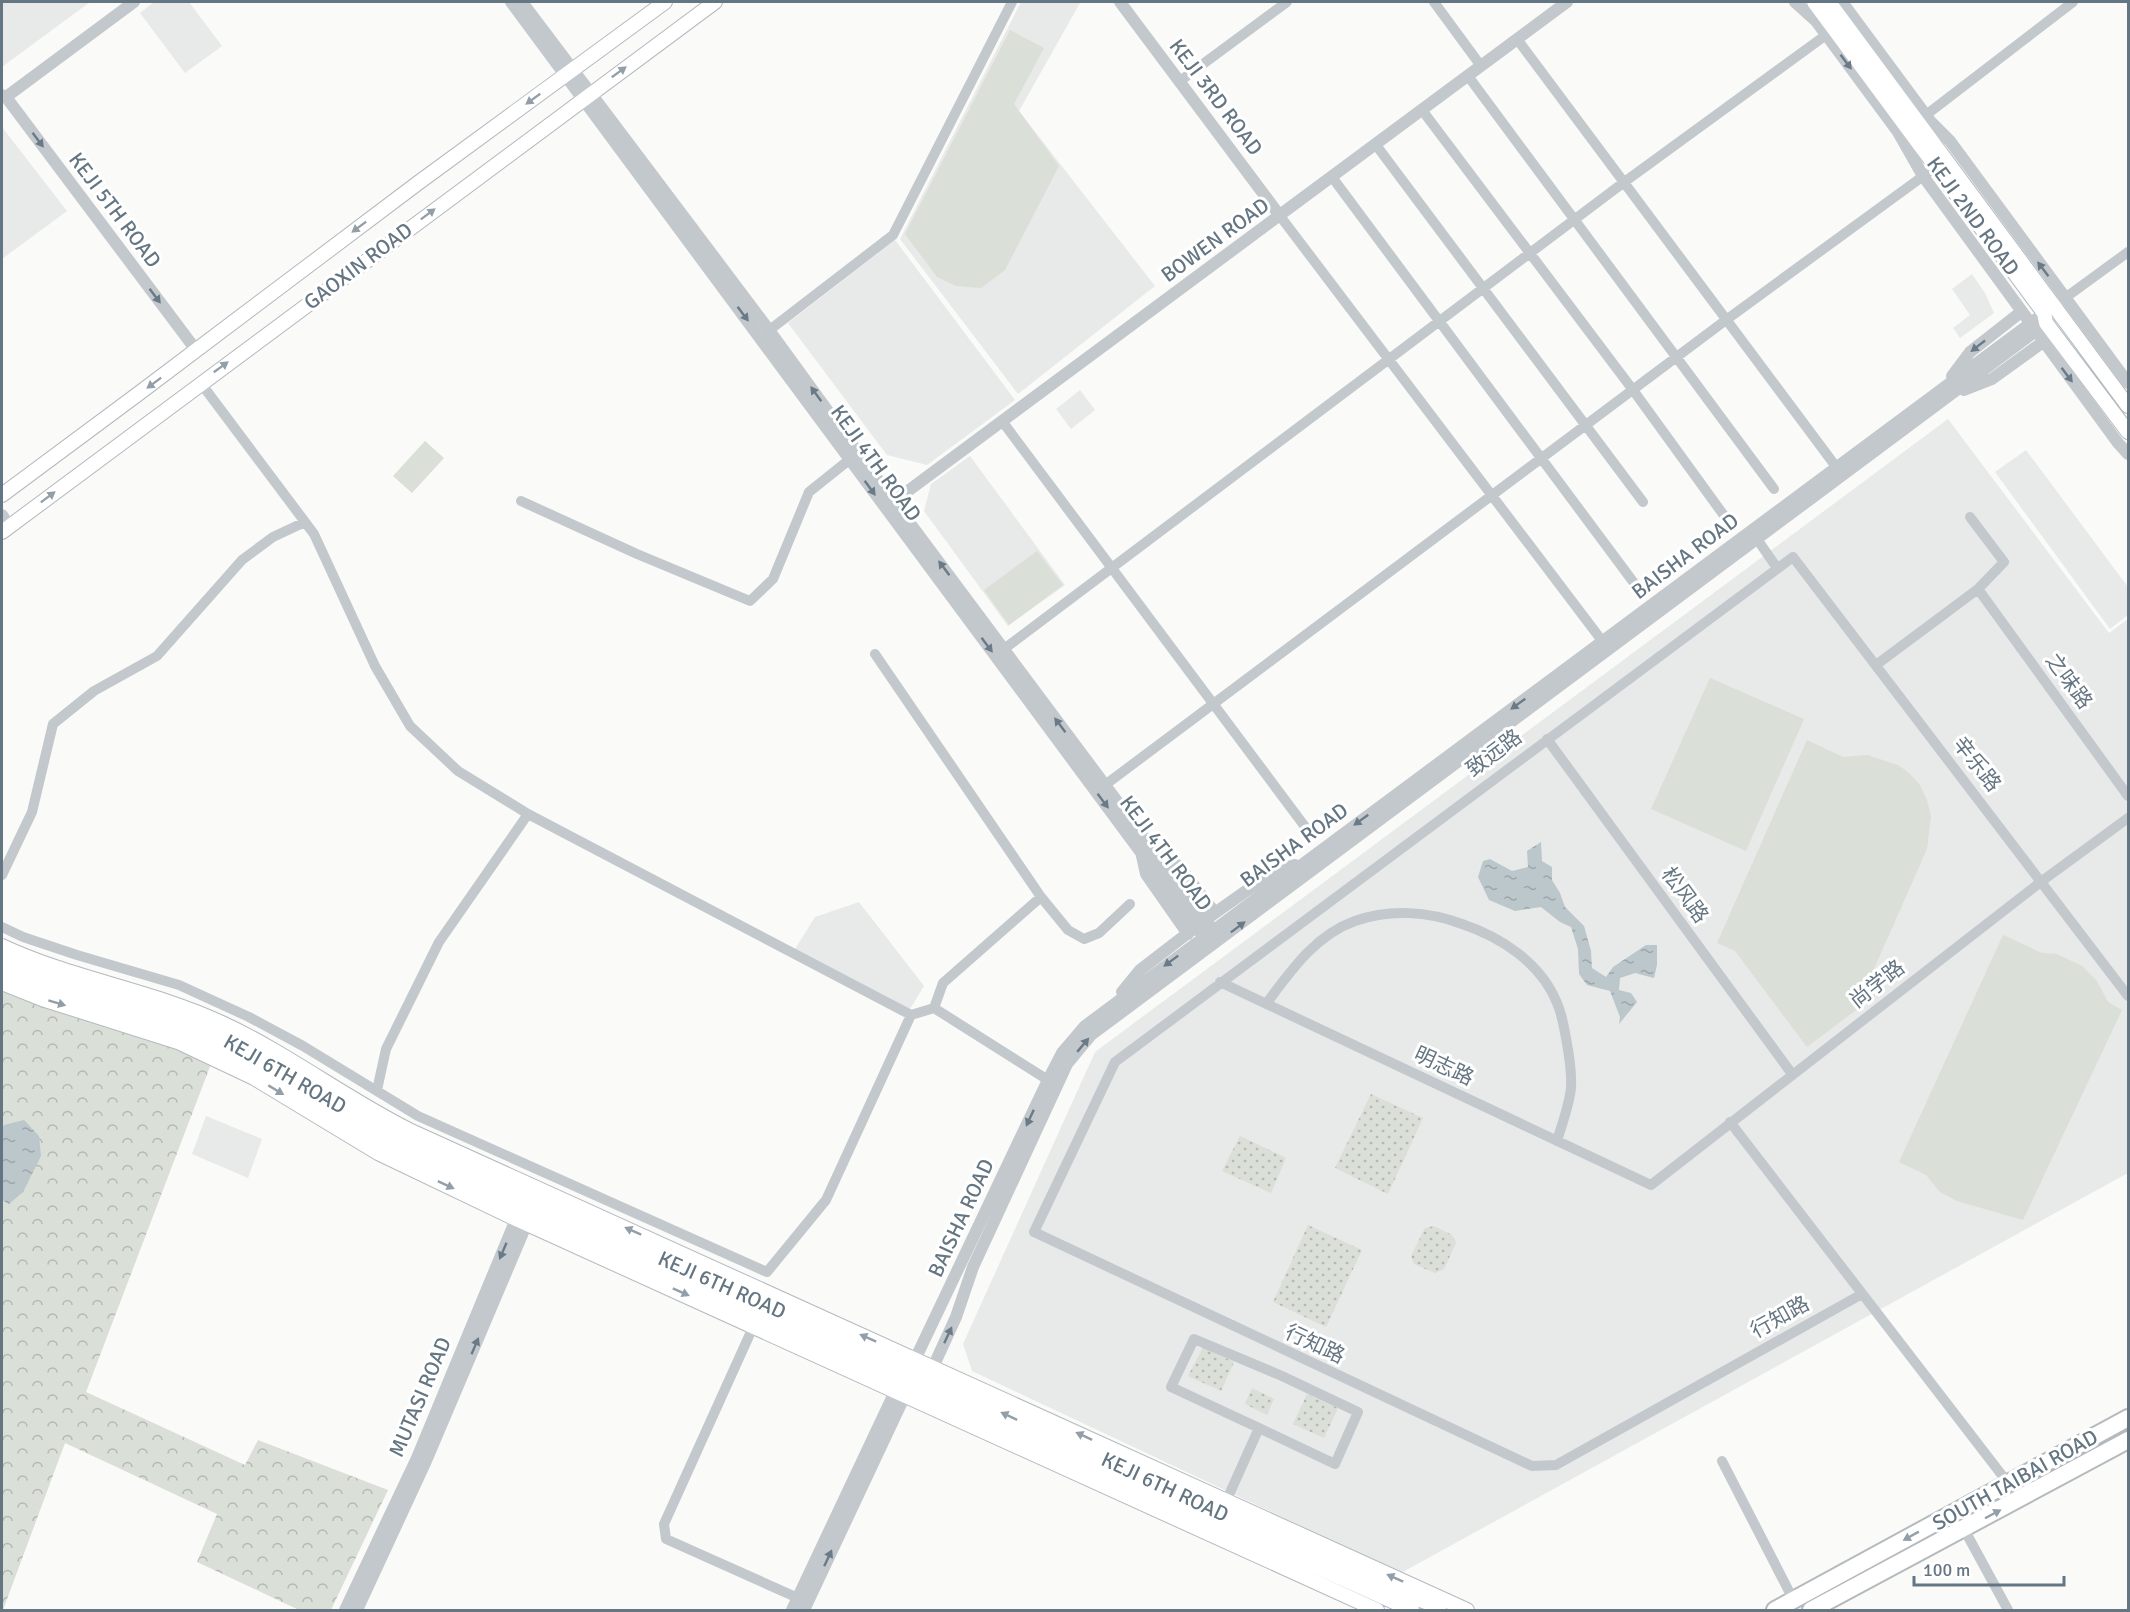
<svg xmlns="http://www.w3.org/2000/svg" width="2130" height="1612" font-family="Signika,'Noto Sans SC',sans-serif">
	<defs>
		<pattern id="grass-dots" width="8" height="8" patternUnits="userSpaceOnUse" patternTransform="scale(1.5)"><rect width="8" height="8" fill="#dadfd7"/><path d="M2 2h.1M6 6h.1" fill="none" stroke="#b4b9b4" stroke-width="1.8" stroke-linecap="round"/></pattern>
		<pattern id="park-crowns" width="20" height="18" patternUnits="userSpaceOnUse" patternTransform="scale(1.5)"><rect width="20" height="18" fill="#dadfd7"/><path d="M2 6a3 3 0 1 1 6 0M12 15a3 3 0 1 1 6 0" fill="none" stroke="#b4b9b4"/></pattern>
		<pattern id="water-ripples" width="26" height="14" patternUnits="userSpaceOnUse" patternTransform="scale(1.5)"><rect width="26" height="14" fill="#bbc7cb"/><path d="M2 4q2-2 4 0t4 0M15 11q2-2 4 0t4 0" fill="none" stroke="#9ca6aa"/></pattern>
	</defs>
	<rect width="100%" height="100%" fill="#fafaf8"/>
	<!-- built -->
	<path fill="#e8e9e9" d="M 2,2 L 90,2 L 2,67 Z
		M 154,2 L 189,2 L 222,46 L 185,73 L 140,13 Z
		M 1021,2 L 1078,2 L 1080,3 L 1019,111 L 1155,286 L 1018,394 L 900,239 Z
		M 2,127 L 67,211 L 2,259 Z
		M 895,240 L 1015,400 L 927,465 L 887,455 L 788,323 Z
		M 1972,274 L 1985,293 L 1994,313 L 1960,338 L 1953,328 L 1970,315 L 1952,289 Z
		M 1080,390 L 1095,410 L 1071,429 L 1056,409 Z
		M 1948,419 L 2109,633 L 2128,619 L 2128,1173 L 1401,1573 L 972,1371 L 963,1344 L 1095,1052 Z
		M 2026,450 L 2128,587 L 2128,615 L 2110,629 L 1995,472 Z
		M 970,456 L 1065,585 L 1008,626 L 924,511 L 931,484 Z
		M 859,902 L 924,986 L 910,1009 L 795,949 L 815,917 Z
		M 206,1116 L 262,1139 L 248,1178 L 192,1154 Z"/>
	<!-- grass -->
	<path fill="url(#grass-dots)" d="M 1371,1094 L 1423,1118 L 1388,1194 L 1335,1168 Z
		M 1240,1136 L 1286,1158 L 1271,1193 L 1222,1171 Z
		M 1308,1225 L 1362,1250 L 1326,1327 L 1273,1302 Z
		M 1434,1226 L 1452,1235 L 1456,1243 L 1444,1269 L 1435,1273 L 1414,1264 L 1411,1256 L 1425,1228 Z
		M 1203,1347 L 1234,1362 L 1221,1391 L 1188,1376 Z
		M 1252,1388 L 1274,1399 L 1267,1415 L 1245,1404 Z
		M 1307,1394 L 1338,1408 L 1324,1438 L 1293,1424 Z"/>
	<!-- park -->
	<path fill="url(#park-crowns)" d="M 2,988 L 163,1041 L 211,1064 L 86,1392 L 245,1465 L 258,1440 L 388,1490 L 331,1610 L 299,1610 L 197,1562 L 217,1514 L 65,1443 L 3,1610 L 2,1610 Z"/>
	<!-- pitch -->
	<path fill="#dadfd7" d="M 1010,30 L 1044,48 L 1014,104 L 1059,166 L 1005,270 L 981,288 L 956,286 L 937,277 L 905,234 Z
		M 425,441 L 444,458 L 412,493 L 393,476 Z
		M 1037,551 L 1063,585 L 1009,625 L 984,590 Z
		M 1710,678 L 1804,719 L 1746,851 L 1651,809 Z
		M 1807,740 L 1843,757 L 1867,755 L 1898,765 L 1909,773 L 1920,785 L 1927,800 L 1931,816 L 1927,849 L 1873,971 L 1876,995 L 1807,1047 L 1735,951 L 1717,943 Z
		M 2003,935 L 2042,953 L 2057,954 L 2082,966 L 2097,981 L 2108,1002 L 2122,1010 L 2023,1220 L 1957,1201 L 1940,1192 L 1926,1175 L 1899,1162 Z"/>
	<!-- water -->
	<path fill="url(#water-ripples)" d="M 1541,842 L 1542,861 L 1552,867 L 1552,880 L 1560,893 L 1565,907 L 1584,926 L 1591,951 L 1592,968 L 1606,977 L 1613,967 L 1646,945 L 1657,945 L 1657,965 L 1654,978 L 1635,973 L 1620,978 L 1619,990 L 1631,993 L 1637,1002 L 1619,1024 L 1620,1017 L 1610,991 L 1587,985 L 1579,974 L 1578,949 L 1571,927 L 1560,922 L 1541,907 L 1515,911 L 1489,900 L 1478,877 L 1483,861 L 1490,859 L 1512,871 L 1528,867 L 1527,851 Z
		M 24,1120 L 39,1136 L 41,1156 L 23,1192 L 9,1204 L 2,1200 L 2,1130 L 4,1125 Z"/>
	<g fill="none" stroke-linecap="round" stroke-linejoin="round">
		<!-- secondary casing -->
		<g stroke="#b3babf" stroke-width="16">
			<path id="secondary" d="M 1814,2 L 2044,313 L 2046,323 L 2128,432
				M 1829,2 L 2128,406
				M 2,495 L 138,394 L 418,183 L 665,2
				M 2,532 L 715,2
				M 2,946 C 72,979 151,990 222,1023 C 287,1053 345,1098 409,1130 L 1467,1610
				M 2,959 L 32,971 L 181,1019 L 241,1045 L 291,1072 L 365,1120 L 406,1141 L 1221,1513 L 1383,1586 L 1439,1607
				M 2,971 L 38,985 L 173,1027 L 238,1056 L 292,1086 L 359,1128 L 439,1169 L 910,1385 L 1412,1610
				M 2,983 L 42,999 L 178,1042 L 254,1078 L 378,1153 L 516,1219 L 1377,1610"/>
		</g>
		<!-- primary casing -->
		<g stroke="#b5babe" stroke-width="20">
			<path id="primary" d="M 1775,1610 L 2128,1418
				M 1811,1610 L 2128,1440"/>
		</g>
		<!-- minor -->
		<path stroke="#c3c8cc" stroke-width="10" d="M 1434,2 L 1481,66
			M 1517,39 L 1837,468
			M 1468,76 L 1774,489
			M 1180,81 L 1287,2
			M 1422,110 L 1633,390 L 1728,521
			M 1926,115 L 2073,2
			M 1376,145 L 1643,502
			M 1332,177 L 1640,591
			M 1280,216 L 1606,646
			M 2054,306 L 2128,252
			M 763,335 L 893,235 L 1012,2
			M 200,382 L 314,534 L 375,666 L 410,726 L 458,771 L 528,814 L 911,1015 L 934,1008 L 1048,1080
			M 1002,421 L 1309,832
			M 521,501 L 637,554 L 750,601 L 773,579 L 809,492 L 849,460
			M 1757,539 L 1777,568
			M 1978,589 L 2128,796
			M 1004,649 L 1623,183 L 1826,35
			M 875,654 L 1041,897 L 1068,930 L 1084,939 L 1099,933 L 1130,904
			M 1876,665 L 1978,589 L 2004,562 L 1970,517
			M 1547,739 L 1792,1074
			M 1105,785 L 1726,320 L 1937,166
			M 2,875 L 32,812 L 53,724 L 94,691 L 157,656 L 242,560 L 273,537 L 305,522
			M 2,927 L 23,937 L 77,955 L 179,985 L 249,1017 L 303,1046 L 418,1116 L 767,1272 L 826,1200 L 911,1015
			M 1220,982 L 1651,1185 L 2042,881 L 2128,818
			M 1266,1004 C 1290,972 1315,935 1355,921 C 1389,909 1428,911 1462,924 C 1501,937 1541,963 1557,1003 C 1562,1014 1564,1027 1566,1038 C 1569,1054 1572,1072 1571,1088 C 1569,1106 1562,1124 1557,1141
			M 934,1008 L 943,983 L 1041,897
			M 377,1090 L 386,1049 L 439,942 L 528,814
			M 1730,1122 L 2008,1483
			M 1862,1294 L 1556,1465 L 1532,1466 L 1034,1232 L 1115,1062 L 1793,557 L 2128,996
			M 754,1325 L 664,1524 L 666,1539 L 798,1598
			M 1722,1461 L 1794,1601
			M 1224,1506 L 1259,1428 L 1335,1464 L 1358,1412 L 1282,1376 L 1194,1339 L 1171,1387 L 1259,1428
			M 1964,1529 L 2008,1610"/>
		<!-- tertiary -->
		<path stroke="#c3c8cc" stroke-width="12" d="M 511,2 L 1208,943
			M 522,2 L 769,330 L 894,502 L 1216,934
			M 1120,2 L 1280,216
			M 1795,2 L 1816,21 L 1898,132 L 1923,176 L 2118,443 L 2128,454
			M 1842,2 L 1931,122 L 1950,141 L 2128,383
			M 2,95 L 6,97 L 196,350
			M 6,97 L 134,2
			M 1952,376 L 1970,352 L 2021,312
			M 1964,390 L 1992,379 L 2043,342
			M 889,505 L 1567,2
			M 2,515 L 9,526
			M 1158,855 L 1179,866 L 1215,913
			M 1142,856 L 1146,874 L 1188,934
			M 1122,992 L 1140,970 L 1205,920 L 1273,872 L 1295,865
			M 911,1368 L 1048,1080 L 1062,1053 L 1085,1026 L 2051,308
			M 929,1376 L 956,1317 L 973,1267 L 1067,1064 L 1091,1035 L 2060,313
			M 345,1610 L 417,1458 L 519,1212
			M 357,1610 L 426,1461 L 530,1216
			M 792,1610 L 899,1383
			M 804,1610 L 908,1389"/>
		<!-- secondary -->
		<use href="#secondary" stroke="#fff" stroke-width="14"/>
		<!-- primary -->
		<use href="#primary" stroke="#fff" stroke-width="16"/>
	</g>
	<!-- one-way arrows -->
	<defs><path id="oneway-solid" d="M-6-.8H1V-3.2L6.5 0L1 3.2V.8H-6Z" transform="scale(1.5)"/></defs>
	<g fill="#6a7a87">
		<use href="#oneway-solid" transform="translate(1846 62) rotate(53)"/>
		<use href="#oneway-solid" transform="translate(38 140) rotate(53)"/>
		<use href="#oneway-solid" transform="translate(2043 269) rotate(-127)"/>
		<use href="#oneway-solid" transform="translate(155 296) rotate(53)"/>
		<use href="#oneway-solid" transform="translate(743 314) rotate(53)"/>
		<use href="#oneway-solid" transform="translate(1978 346) rotate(142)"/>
		<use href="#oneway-solid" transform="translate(2067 375) rotate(53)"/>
		<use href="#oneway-solid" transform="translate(816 394) rotate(-126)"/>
		<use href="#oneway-solid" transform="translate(870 488) rotate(54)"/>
		<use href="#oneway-solid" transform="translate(944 568) rotate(-127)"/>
		<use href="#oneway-solid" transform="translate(987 645) rotate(53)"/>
		<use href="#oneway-solid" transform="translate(1518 704) rotate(144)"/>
		<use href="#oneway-solid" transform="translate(1060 725) rotate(-127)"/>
		<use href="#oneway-solid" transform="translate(1103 801) rotate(53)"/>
		<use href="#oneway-solid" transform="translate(1361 820) rotate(144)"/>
		<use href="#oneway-solid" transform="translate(1238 927) rotate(-37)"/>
		<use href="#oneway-solid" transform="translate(1171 961) rotate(143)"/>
		<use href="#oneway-solid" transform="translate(1083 1045) rotate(-50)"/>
		<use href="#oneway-solid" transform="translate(1030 1118) rotate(115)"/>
		<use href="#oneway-solid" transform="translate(503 1251) rotate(113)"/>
		<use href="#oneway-solid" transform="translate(948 1335) rotate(-65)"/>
		<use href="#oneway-solid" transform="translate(475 1346) rotate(-67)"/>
		<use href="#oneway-solid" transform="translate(828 1558) rotate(-65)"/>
	</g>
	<g fill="#939fa8">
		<use href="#oneway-solid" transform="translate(619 72) rotate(-36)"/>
		<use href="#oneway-solid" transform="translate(533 99) rotate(144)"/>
		<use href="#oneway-solid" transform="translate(428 214) rotate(-37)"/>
		<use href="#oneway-solid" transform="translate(359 227) rotate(143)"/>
		<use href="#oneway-solid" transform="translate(221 367) rotate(-36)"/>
		<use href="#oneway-solid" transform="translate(154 383) rotate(143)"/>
		<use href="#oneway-solid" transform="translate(48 497) rotate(-37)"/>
		<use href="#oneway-solid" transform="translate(57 1003) rotate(17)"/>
		<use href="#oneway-solid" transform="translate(276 1090) rotate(31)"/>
		<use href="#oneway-solid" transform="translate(446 1185) rotate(25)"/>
		<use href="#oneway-solid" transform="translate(633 1231) rotate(-156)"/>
		<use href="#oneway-solid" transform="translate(681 1292) rotate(24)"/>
		<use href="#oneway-solid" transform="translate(868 1338) rotate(-156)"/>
		<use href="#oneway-solid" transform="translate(1009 1416) rotate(-155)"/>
		<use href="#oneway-solid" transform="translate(1084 1436) rotate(-155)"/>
		<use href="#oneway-solid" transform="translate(1993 1514) rotate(-28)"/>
		<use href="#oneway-solid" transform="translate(1911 1536) rotate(151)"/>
		<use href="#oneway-solid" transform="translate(1395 1578) rotate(-156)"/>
	</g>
	<g text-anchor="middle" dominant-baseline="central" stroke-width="6" stroke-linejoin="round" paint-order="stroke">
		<!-- street labels -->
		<g font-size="21" fill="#657683" stroke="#fff">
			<text transform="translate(1216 97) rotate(53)">KEJI 3RD ROAD</text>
			<text transform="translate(115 210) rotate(53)">KEJI 5TH ROAD</text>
			<text transform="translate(1973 216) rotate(54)">KEJI 2ND ROAD</text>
			<text transform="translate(1215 240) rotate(-36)">BOWEN ROAD</text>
			<text transform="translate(358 266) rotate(-37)">GAOXIN ROAD</text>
			<text transform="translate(876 463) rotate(54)">KEJI 4TH ROAD</text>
			<text transform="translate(1685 556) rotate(-37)">BAISHA ROAD</text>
			<text transform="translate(2069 681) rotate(54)">之味路</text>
			<text transform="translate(1494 753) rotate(-37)">致远路</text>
			<text transform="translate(1977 764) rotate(52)">辛乐路</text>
			<text transform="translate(1294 845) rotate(-36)">BAISHA ROAD</text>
			<text transform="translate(1166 853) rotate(53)">KEJI 4TH ROAD</text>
			<text transform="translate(1685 895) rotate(54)">松风路</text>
			<text transform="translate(1877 984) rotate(-38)">尚学路</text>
			<text transform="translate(1444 1066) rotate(25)">明志路</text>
			<text transform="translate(285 1074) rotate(30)">KEJI 6TH ROAD</text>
			<text transform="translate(961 1218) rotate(-65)">BAISHA ROAD</text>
			<text transform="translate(722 1285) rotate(24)">KEJI 6TH ROAD</text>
			<text transform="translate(1780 1317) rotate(-29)">行知路</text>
			<text transform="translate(1315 1344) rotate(25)">行知路</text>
			<text transform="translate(420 1397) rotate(-67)">MUTASI ROAD</text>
			<text transform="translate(2015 1480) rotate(-29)">SOUTH TAIBAI ROAD</text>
			<text transform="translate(1165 1487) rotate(25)">KEJI 6TH ROAD</text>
		</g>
	</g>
	<!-- border -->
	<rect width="2130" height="1612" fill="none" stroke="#657683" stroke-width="6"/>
	<!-- scale -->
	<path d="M1914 1576v9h150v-9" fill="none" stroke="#657683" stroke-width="3"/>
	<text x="1923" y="1576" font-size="18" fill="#657683" stroke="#ffffff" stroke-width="4.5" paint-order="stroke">100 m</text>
</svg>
